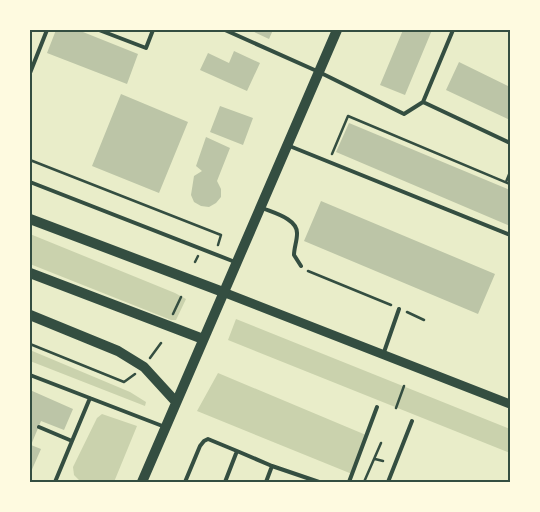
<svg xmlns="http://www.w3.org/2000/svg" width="540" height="512" font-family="'DejaVu Sans',sans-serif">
	<rect width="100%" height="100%" fill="#e9edc9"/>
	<!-- green -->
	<path fill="#cad2ad" d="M 30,234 L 175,293 L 186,299 L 176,320 L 171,320 L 30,264 Z
		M 236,319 L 510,429 L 510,453 L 228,340 Z
		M 30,350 L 130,392 L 146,402 L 145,406 L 30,361 Z
		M 218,373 L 366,435 L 352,474 L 197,411 Z
		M 102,414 L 137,426 L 114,482 L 81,482 L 74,475 L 73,467 L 97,418 Z"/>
	<!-- building -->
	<path fill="#bcc5a7" d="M 56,30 L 78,30 L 138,54 L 127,84 L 47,53 Z
		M 250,30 L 273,30 L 269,39 Z
		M 403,30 L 432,30 L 405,95 L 380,85 Z
		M 234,51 L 260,63 L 247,91 L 200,70 L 208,53 L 229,63 Z
		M 459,62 L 510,87 L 510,120 L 446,90 Z
		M 121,94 L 188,122 L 159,193 L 92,166 Z
		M 220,106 L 253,118 L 243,145 L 210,132 Z
		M 349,123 L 510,190 L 510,226 L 336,152 Z
		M 206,137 L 230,148 L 217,181 L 221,189 L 221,197 L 216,203 L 209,207 L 201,206 L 194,202 L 191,195 L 194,176 L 202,171 L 196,166 Z
		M 321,201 L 495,274 L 478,314 L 304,241 Z
		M 30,390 L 73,409 L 64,430 L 41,421 L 31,445 L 41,449 L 30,474 Z"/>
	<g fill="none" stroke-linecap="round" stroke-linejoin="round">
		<!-- path -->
		<path stroke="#344e41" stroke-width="2.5" d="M 332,154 L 348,116 L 510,184
			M 30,160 L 221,235 L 218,245
			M 506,182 L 510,172
			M 195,262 L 198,256
			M 308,271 L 391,305
			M 407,312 L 424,320
			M 173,314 L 181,297
			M 30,344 L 124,382 L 135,374
			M 150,358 L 161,343
			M 396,408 L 404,386
			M 375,459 L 383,461
			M 364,482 L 381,443"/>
		<!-- service -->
		<path stroke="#344e41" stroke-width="4" d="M 99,30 L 146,48 L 153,30
			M 225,30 L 319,72 L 404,114 L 423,102 L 510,143
			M 30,73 L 47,30
			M 423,102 L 453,30
			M 287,145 L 510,235
			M 30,182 L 235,262
			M 262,208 C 274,213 298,219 297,234 C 297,241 294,248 294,255 L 301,266
			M 383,355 L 399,309
			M 30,375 L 165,427
			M 39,427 L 72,441 L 55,482
			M 72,441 L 90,398
			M 272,466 L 319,482
			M 185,482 L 200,446 L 204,441 L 208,439 L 237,451
			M 225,482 L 237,451 L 272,466 L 266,482
			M 349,482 L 377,407
			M 388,482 L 412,421"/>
		<!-- tertiary -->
		<path stroke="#344e41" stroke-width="9" d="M 223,292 L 510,404"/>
		<!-- secondary -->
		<path stroke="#344e41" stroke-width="10" d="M 30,219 L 223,292
			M 30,273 L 203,339
			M 30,315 L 118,351 L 144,367 L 176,402
			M 142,482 L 337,30"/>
	</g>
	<!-- border -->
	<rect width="540" height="512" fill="none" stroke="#fefae0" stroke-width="62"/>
	<rect x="31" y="31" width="478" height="450" fill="none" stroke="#344e41" stroke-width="2"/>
</svg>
